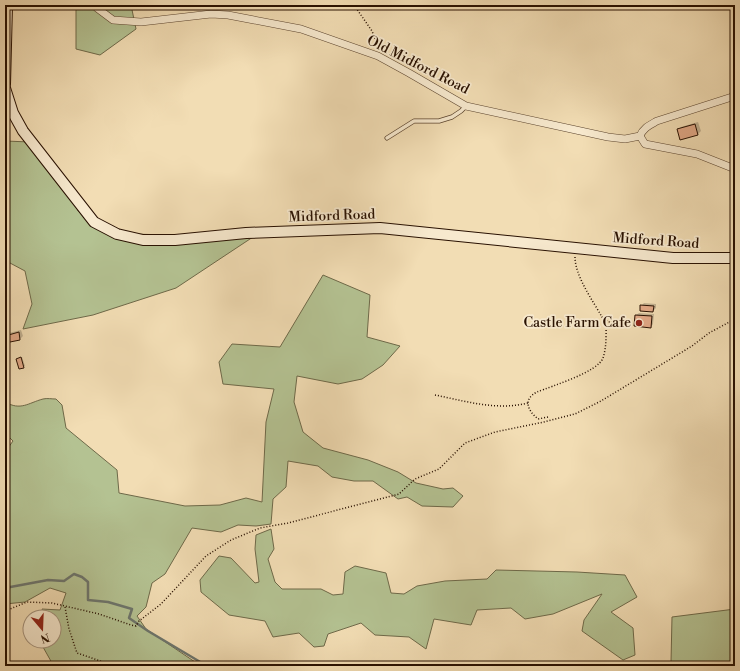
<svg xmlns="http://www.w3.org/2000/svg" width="740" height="671" font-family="'Libre Bodoni',serif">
	<rect width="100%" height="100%" fill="#f2ddb4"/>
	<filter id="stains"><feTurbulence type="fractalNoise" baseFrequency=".005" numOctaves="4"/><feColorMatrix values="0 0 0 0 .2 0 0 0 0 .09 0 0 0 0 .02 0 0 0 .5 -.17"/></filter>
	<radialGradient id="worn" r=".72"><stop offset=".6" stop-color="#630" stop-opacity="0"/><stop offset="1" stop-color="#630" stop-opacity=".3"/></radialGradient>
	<!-- green -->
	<path fill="#b4c292" stroke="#6e6949" d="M 74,5 L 131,5 L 136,29 L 100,55 L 76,49 L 76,10 Z
		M 5,141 L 30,142 L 72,191 L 78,211 L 130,234 L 253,237 L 176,288 L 93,315 L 23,329 L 32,304 L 25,271 L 10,263 L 5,263 Z
		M 323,275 L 370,295 L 367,337 L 400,346 L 383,365 L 362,379 L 338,384 L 297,376 L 294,402 L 303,432 L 323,448 L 368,460 L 398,472 L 416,483 L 443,489 L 453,488 L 463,496 L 453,507 L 422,506 L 407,497 L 398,499 L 373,481 L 354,481 L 332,477 L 318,466 L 288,461 L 286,487 L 273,499 L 271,524 L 256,526 L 238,525 L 221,532 L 192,528 L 165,574 L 152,583 L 146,607 L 137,616 L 146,629 L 201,666 L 73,666 L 52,663 L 43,647 L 44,641 L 54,641 L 54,617 L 45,617 L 42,609 L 60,610 L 66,593 L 50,588 L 25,602 L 5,604 L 5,452 L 13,441 L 5,433 L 5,402 C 21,411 28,403 43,399 C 47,398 52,399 56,399 L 62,405 L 66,428 L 117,470 L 119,493 L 185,506 L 220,505 L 246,498 L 262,502 L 266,422 L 274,389 L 223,384 L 219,362 L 232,344 L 280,347 Z
		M 271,529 L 274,549 L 268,559 L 275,582 L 282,589 L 321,589 L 333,595 L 343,594 L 345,572 L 355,566 L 386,573 L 391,593 L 404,594 L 417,586 L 445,581 L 487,579 L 496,570 L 577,572 L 625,575 L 637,597 L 611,612 L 633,628 L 635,655 L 623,660 L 582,631 L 584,620 L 602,594 L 553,614 L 525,619 L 511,608 L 477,610 L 471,625 L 434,619 L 426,649 L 409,637 L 375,635 L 361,623 L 328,634 L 324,646 L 314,647 L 299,633 L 273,637 L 265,621 L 229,615 L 201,592 L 200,580 L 219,556 L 231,558 L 255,583 L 259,582 L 255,549 L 256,535 Z
		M 735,609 L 735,666 L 662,666 L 671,662 L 672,617 Z"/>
	<!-- shadow -->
	<path fill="#0003" d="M 698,122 L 701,131 L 698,134 L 681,139 L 678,130 L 681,127 Z
		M 5,290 L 9,295 L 5,300 Z
		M 644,303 L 656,304 L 656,308 L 653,311 L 641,306 Z
		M 639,313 L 654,314 L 653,324 L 651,327 L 636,315 Z
		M 21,330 L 23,336 L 20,339 L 5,342 L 5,334 Z
		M 22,357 L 25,366 L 20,368 L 17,359 Z"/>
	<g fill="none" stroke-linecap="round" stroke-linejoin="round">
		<!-- stream -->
		<path stroke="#6e766d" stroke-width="2.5" d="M 5,588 L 48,580 L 64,581 L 74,574 L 82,577 L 88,582 L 88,600 L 108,602 L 132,609 L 129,618 L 148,631 L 207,666"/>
	</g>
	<!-- building -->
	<path fill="#e1a886" stroke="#281000" d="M 695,124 L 698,135 L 680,140 L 677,129 Z
		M 640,305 L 654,306 L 653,312 L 640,311 Z
		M 635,315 L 652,316 L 651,328 L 634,326 Z
		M 19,332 L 20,340 L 5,343 L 5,336 Z
		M 21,357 L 24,368 L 19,369 L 16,359 Z"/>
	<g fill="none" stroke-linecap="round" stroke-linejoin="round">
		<!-- service casing -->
		<g stroke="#5a432d" stroke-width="5">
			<path id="service" d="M 387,138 L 414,121 L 439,121 L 452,117 L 461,111 L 466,106"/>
		</g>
		<!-- minor casing -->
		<g stroke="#5a432d" stroke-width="8">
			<path id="minor" d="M 95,5 L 97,8 L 113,20 L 141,22 L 211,14 L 228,15 L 301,29 L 378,56 L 409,73 L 466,106 L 608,137 L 625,139 L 640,136
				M 640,136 C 643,128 650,125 657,121 L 735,96
				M 640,136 L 645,144 L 697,154 L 735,169"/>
		</g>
		<!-- secondary casing -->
		<g stroke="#281000" stroke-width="12">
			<path id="secondary" d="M 5,84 L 7,5
				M 5,88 L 13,113 L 23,131 L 94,222 L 117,234 L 143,240 L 175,240 L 246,233 L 380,228 L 673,258 L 735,258"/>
		</g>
		<!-- path -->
		<path stroke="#281000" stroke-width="1.5" stroke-dasharray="1 2" stroke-linecap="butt" d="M 354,5 L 372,31 L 379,48
			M 575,257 C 575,276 593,301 602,317 L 608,322 L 630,321
			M 435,395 C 465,401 497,411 528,403
			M 548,417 L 538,419 C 527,410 523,399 537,392 C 552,386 598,372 603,358 C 607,346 606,332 606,320
			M 65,607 L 69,629 L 77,653 L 115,666
			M 5,611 L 27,602 L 52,603 L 99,614 L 131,625 L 136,626 L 139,621 L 161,604 L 206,556 L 231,540 L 260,528 L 288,523 L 399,494 L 415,479 L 439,469 L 465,443 L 495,432 L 544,422 L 575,414 L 601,401 L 692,346 L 709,333 L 735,319"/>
		<!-- service -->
		<use href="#service" stroke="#f7e9ce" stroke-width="3.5"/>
		<!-- minor -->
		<use href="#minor" stroke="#f7e9ce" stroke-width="7"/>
		<!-- secondary -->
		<use href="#secondary" stroke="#f7e9ce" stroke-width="10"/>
	</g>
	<!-- markers -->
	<circle fill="#8f2418" stroke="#f7e9ce" stroke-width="1.5" cx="639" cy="323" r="4"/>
	<g text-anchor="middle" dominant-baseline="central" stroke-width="3.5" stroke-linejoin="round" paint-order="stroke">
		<!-- street labels -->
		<g font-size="14" fill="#281000" stroke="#f7e9ce">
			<text transform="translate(418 65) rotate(27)">Old Midford Road</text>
			<text transform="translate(332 216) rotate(-2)">Midford Road</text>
			<text transform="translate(656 241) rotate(4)">Midford Road</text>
		</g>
		<!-- poi labels -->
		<g font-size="14" fill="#281000" stroke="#f7e9ce" text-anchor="end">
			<text x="631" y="323">Castle Farm Cafe</text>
		</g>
	</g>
	<!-- margin -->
	<rect width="740" height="671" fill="none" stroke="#f2ddb4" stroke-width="20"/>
	<rect x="6" y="6" width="728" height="659" fill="none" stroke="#281000" stroke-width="2"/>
	<rect x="10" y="10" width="720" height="651" fill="none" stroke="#281000"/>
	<!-- north arrow -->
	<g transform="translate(42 629) rotate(161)"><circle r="19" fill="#f7e9ce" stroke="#a4927c"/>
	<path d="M0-3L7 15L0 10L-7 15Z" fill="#8f2418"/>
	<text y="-6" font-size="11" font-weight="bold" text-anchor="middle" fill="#281000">N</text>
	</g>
	<rect width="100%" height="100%" filter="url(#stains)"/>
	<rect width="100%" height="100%" fill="url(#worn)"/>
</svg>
